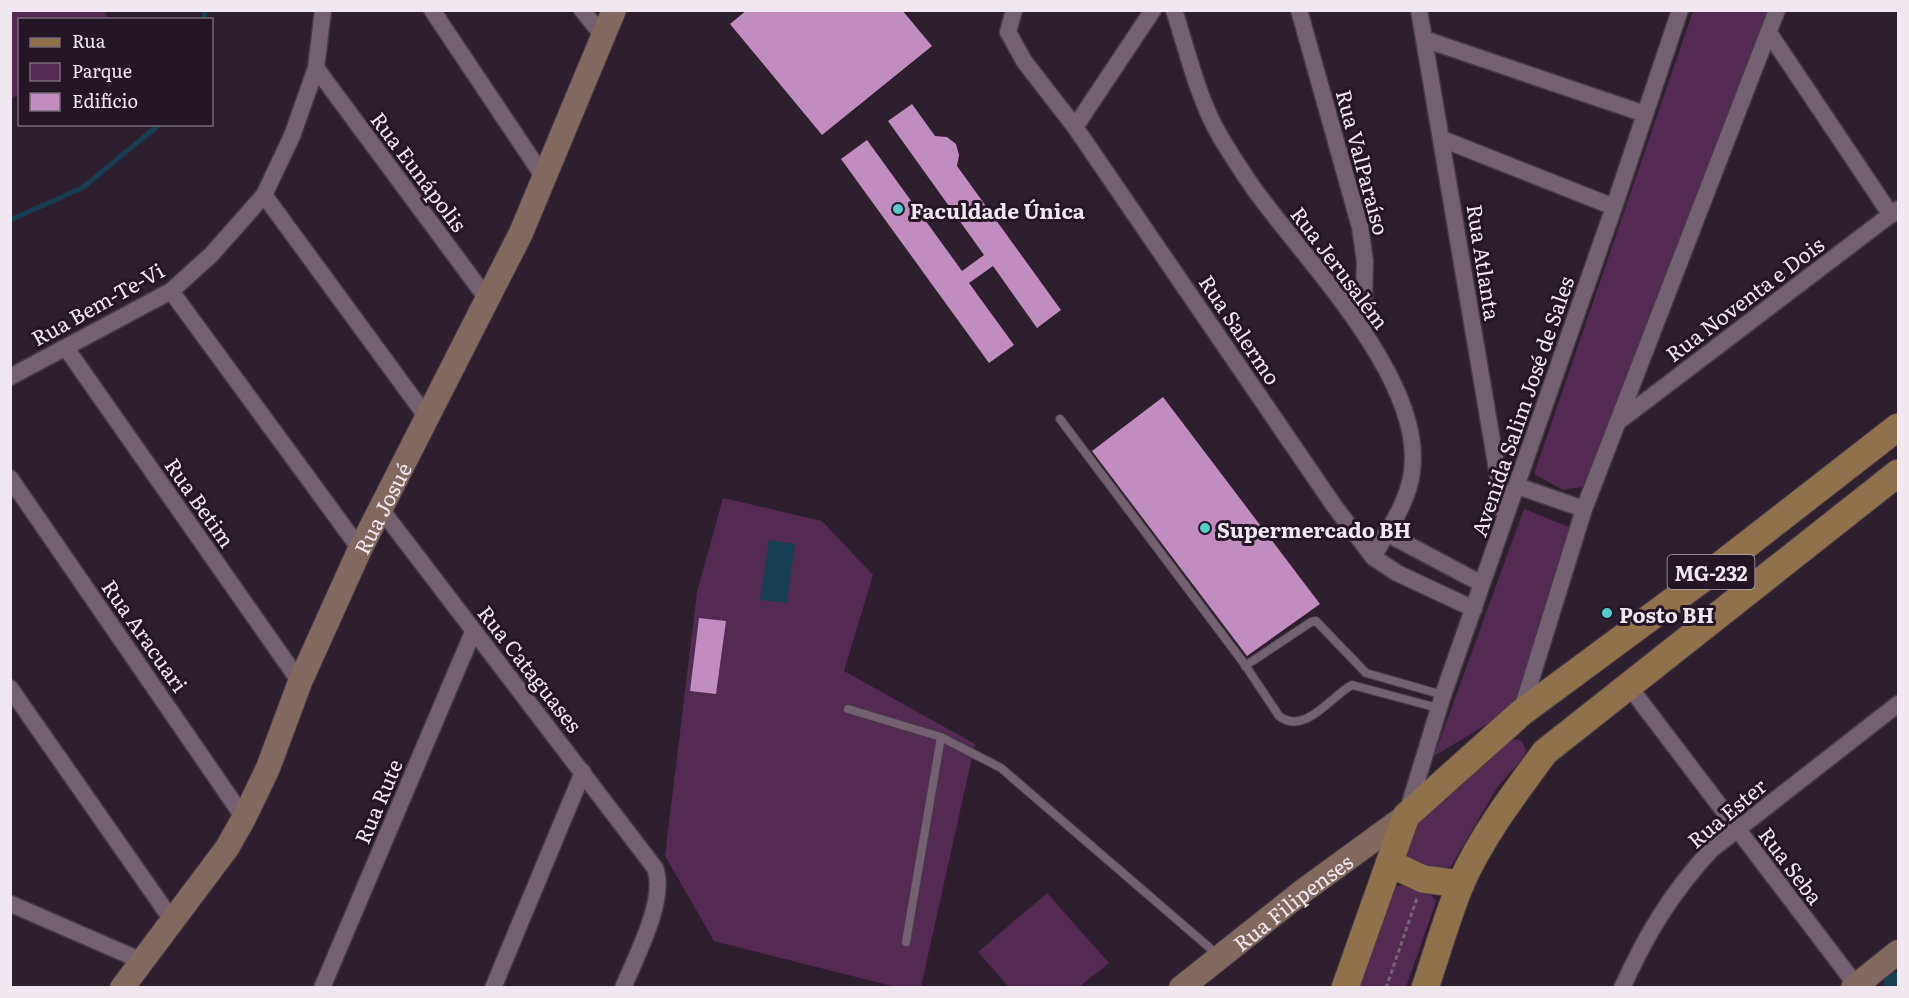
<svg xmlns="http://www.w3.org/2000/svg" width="1909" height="998" font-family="Literata,serif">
	<rect width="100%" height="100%" fill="#2e1f2e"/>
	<!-- green -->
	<path fill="#532a52" d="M 11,10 L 105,11 L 108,19 L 20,20 L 19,95 L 11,98 Z
		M 1693,11 L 1768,11 L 1594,471 L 1582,487 L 1563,490 L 1534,474 Z
		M 723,498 L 822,521 L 873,575 L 844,671 L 975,744 L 921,987 L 896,987 L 714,941 L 665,856 L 697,592 Z
		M 1524,509 L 1569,527 L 1516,707 L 1434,756 Z
		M 1510,739 L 1521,740 L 1526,750 L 1524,757 L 1498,786 L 1451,866 L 1436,873 L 1405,857 L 1406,843 L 1421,818 Z
		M 1409,884 L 1429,892 L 1436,901 L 1406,987 L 1356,988 L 1389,888 Z
		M 1047,893 L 1109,963 L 1079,987 L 1009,987 L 978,952 Z"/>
	<!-- water -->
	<path fill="#163f52" d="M 769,540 L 795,544 L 787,603 L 760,600 Z"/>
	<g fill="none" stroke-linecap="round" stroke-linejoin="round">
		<!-- stream -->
		<path stroke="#163f52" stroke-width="5" d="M 204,10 L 205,20
			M 10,220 L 82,188 L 160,124"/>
		<!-- river -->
		<path stroke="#163f52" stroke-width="30" d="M 1898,988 L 1898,987"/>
	</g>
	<!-- building -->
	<path fill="#c18cbe" d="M 747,10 L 902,10 L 932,46 L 822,135 L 730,24 Z
		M 912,104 L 935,136 L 947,137 L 956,144 L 959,155 L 957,166 L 1061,310 L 1037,328 L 993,266 L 969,283 L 1014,345 L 989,363 L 841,159 L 867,140 L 962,271 L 984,255 L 888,121 Z
		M 1163,397 L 1320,604 L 1247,656 L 1092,451 Z
		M 699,618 L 726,621 L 716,694 L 690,691 Z"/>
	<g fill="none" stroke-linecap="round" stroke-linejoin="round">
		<!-- lane casing -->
		<g stroke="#463a46" stroke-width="10">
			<path id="lane" d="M 1060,419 L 1243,662 L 1279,716 C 1305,736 1331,696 1352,685 L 1438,708
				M 1245,666 L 1311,622 L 1316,621 L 1366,673 L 1443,695
				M 848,709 L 941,737 L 1001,768 L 1218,955
				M 906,942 L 941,737"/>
		</g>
		<!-- street casing -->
		<g stroke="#463a46" stroke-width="19">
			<path id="street" d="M 432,10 L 545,179
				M 582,10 L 604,37
				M 1014,10 L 1008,32 L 1024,61 L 1075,127 L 1335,507 L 1373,557 L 1397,573 L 1474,609
				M 1174,10 C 1188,53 1198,99 1221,138 C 1235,161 1250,185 1267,206 C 1316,271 1424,384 1412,471 C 1409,501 1387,532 1373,557
				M 1299,10 L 1360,227 L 1365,261 L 1363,329
				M 1419,10 L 1505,517
				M 1769,33 L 1891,215
				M 1424,39 L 1645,114
				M 316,68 L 488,300
				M 1075,127 L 1153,10
				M 1442,139 L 1614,207
				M 264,195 L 426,416
				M 171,291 L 360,549
				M 66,348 L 300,682
				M 10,377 L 171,291 L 211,255 L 264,195 L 292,136 L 316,68 L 323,10
				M 1618,422 L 1898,209
				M 10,478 L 244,818
				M 1517,486 L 1584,509
				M 380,508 L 655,868 C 667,899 636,956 623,988
				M 1386,533 L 1482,584
				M 1628,685 L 1856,985
				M 10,688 L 172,920
				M 1521,712 L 1584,509 L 1777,10
				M 1407,813 L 1443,695 L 1614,207 L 1680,10
				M 11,904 L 142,961
				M 322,988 L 473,632
				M 493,988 L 583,772
				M 1622,988 C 1646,935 1671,893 1711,850 L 1898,704"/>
		</g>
		<!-- secondary casing -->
		<g stroke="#463a46" stroke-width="26">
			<g id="secondary">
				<path id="s1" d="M 122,988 L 227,848 L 244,818 L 268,768 L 300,682 L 360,549 L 521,233 L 614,10"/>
				<path id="s2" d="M 1181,988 L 1303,891 L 1406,816"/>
				<path d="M 1853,988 L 1898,952"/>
			</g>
		</g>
		<!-- primary casing -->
		<g stroke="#463a46" stroke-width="29">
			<path id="primary" d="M 1389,863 L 1423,879 L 1461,884
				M 1345,988 L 1406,816 L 1521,713 L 1709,574 L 1898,427
				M 1425,988 C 1437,953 1447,917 1461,883 C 1482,836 1514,794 1545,752 L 1898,473"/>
		</g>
		<!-- path -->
		<path stroke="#716471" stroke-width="3" stroke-dasharray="4.5 3" stroke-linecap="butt" d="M 1386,988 L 1417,898"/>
		<!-- lane -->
		<use href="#lane" stroke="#736172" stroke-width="8"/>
		<!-- street -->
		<use href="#street" stroke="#736172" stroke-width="16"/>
		<!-- secondary -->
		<use href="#secondary" stroke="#81695f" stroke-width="24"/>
		<!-- primary -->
		<use href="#primary" stroke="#8f714c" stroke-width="27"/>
	</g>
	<!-- markers -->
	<g fill="#53cdcb" stroke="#241624" stroke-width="2">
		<circle cx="898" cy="209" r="6"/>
		<circle cx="1205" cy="528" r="6"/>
		<circle cx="1607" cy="613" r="6"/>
	</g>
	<g text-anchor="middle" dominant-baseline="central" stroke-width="6" stroke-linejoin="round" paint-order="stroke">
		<!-- shield labels -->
		<rect fill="#241624" stroke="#b4a8b3" stroke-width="1.5" x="1667.5" y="555" width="87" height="34" rx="4.5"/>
		<g font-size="20" font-weight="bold" fill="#f1e7f0">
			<text x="1711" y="572">MG-232</text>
		</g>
		<!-- street labels -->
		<g font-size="21" fill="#f1e7f0" stroke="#241624">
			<text transform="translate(1364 162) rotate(75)">Rua ValParaíso</text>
			<text transform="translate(420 171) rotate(53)">Rua Eunápolis</text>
			<text transform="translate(1485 262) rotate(81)">Rua Atlanta</text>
			<text transform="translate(1341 267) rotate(53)">Rua Jerusalém</text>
			<text transform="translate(1744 298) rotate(-37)">Rua Noventa e Dois</text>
			<text transform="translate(97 303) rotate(-29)">Rua Bem-Te-Vi</text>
			<text transform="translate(1241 329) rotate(56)">Rua Salermo</text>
			<text transform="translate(1521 406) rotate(-71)">Avenida Salim José de Sales</text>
			<text transform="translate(201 502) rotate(55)">Rua Betim</text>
			<text stroke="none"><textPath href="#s1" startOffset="549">Rua Josué</textPath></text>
			<text transform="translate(146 635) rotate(55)">Rua Aracuari</text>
			<text transform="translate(531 668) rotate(52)">Rua Cataguases</text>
			<text transform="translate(377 801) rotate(-67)">Rua Rute</text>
			<text transform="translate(1726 812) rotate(-40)">Rua Ester</text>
			<text transform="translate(1792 865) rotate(53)">Rua Seba</text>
			<text stroke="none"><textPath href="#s2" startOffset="141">Rua Filipenses</textPath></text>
		</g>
		<!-- poi labels -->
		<g font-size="21" font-weight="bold" fill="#f1e7f0" stroke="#241624" text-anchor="start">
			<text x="910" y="209">Faculdade Única</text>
			<text x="1217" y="528">Supermercado BH</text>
			<text x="1619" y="613">Posto BH</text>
		</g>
	</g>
	<!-- border -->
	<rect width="1909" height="998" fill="none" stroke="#f1e7f0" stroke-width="24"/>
	<!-- legend -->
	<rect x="18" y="18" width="195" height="108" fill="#241624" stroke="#766a76" stroke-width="1.5"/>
	<rect x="30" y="38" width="30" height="9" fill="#8f714c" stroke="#766a76" stroke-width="1.5"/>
	<text x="72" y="48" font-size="18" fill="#f1e7f0">Rua</text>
	<rect x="30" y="63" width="30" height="18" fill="#532a52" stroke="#766a76" stroke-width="1.5"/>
	<text x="72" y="78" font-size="18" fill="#f1e7f0">Parque</text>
	<rect x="30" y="93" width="30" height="18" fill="#c18cbe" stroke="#766a76" stroke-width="1.5"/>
	<text x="72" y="108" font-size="18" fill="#f1e7f0">Edifício</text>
</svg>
